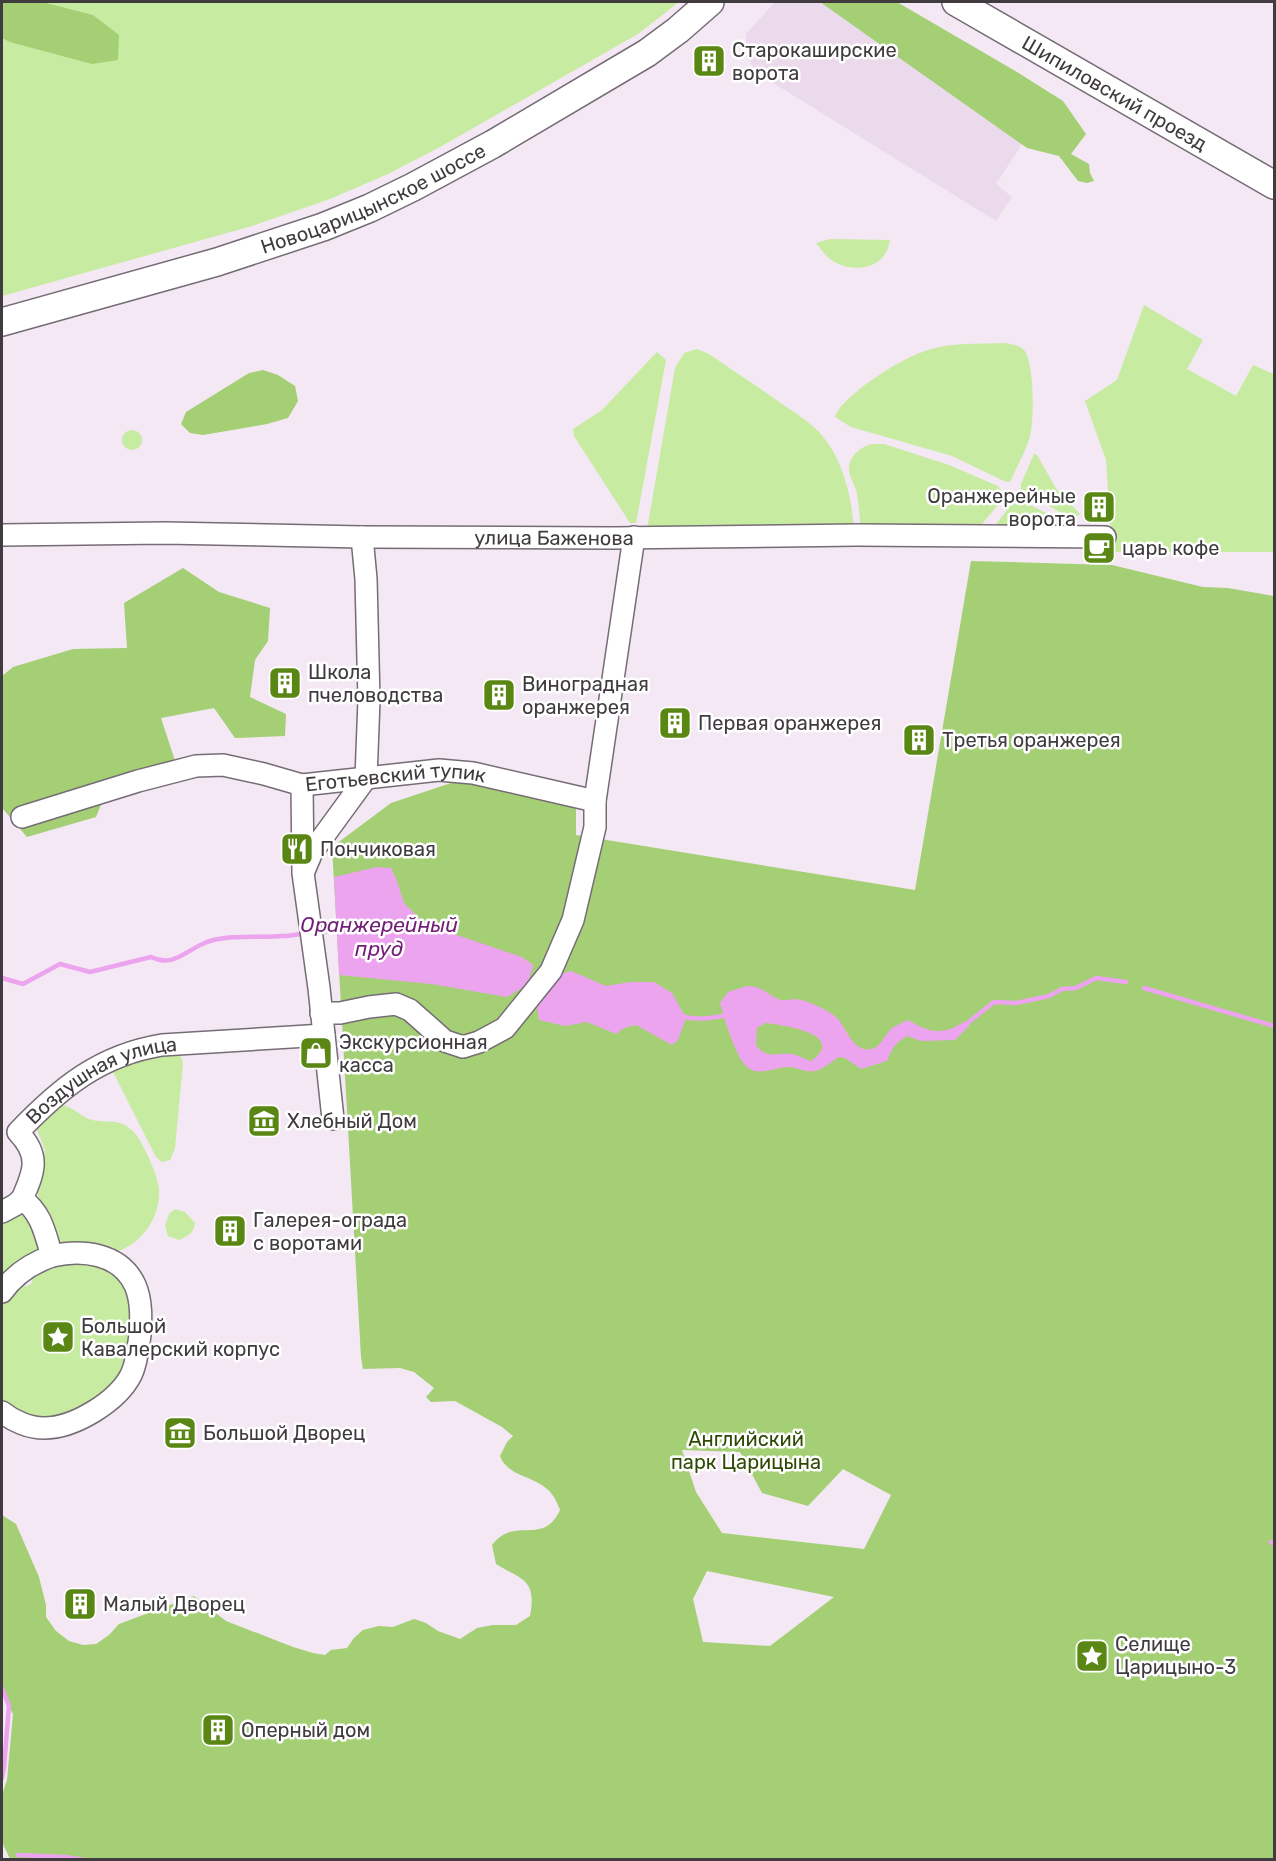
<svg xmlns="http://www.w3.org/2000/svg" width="1276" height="1861" font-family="Rubik,sans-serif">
	<rect width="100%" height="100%" fill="#f3e8f3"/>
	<!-- built -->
	<path fill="#ebdaeb" d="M 775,2 L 866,2 L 1045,109 L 996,184 L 1012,197 L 996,221 L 757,73 L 746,56 L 746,34 Z"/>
	<!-- green -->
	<path fill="#c7eba0" d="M 2,2 L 679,2 L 638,34 L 440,147 L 388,174 L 330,199 L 252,226 L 2,296 Z
		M 830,239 L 890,240 C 889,244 888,250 885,254 C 874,271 849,271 833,261 C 826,257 821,249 816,243 Z
		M 1144,305 L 1203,340 L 1187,369 L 1236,396 L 1253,365 L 1274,374 L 1274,552 L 1112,552 L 1106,460 L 1085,401 L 1117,380 Z
		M 1005,343 C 1010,344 1018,345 1023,349 C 1035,360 1034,421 1030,436 C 1026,451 1017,466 1011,480 L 1009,482 L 1004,481 L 952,456 L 851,427 L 835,417 C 838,406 853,395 862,387 C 887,369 914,351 945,346 C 964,343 985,344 1005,343 Z
		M 697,349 L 709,354 C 732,370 755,385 778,401 C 792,411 807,420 819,432 C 843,458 852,497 854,531 L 647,530 L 675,368 L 684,353 Z
		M 657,352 L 666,360 L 636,523 L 630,523 L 574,436 L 573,429 L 602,410 Z
		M122 440a10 10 0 1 1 20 0a10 10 0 1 1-20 0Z
		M 872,444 L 884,444 L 949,465 L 998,486 L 1003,493 L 1003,499 L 976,531 L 861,532 C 860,520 859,506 857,494 C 856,486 850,479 849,471 C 848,457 860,447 872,444 Z
		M 1034,454 L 1037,455 L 1057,490 L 1080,514 L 1077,516 L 1076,519 L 1065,515 L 1021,490 L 1021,484 Z
		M 1018,499 L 1058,519 L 1056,531 L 991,531 L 1014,501 Z
		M 180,1054 L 183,1063 L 175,1148 L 170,1160 L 162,1162 L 156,1157 L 111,1068 L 134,1057 Z
		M 56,1104 C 70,1104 77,1114 89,1119 C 103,1124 118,1118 129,1128 C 137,1134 141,1142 145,1150 C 151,1162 157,1176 159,1189 C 161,1215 143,1243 118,1251 C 107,1255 72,1248 59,1246 L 39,1203 L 38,1194 L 45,1150 L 37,1130 L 37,1119 Z
		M 175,1209 L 185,1212 L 195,1223 C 194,1233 188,1236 179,1240 L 168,1236 L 165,1226 L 169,1214 Z
		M 26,1213 L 42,1247 L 2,1281 L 2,1222 Z
		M 61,1259 L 110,1267 L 128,1287 L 135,1326 L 122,1372 L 104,1395 L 90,1406 L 38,1422 L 2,1403 L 2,1302 L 19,1281 L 26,1287 L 31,1284 L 33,1279 L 29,1272 Z"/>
	<!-- forest -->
	<path fill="#a4cf74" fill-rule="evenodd" d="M 2,2 L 42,2 L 93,15 L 119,35 L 118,60 L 92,64 L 10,42 L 2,38 Z
		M 820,2 L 897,2 L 1017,72 L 1063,101 L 1086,134 L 1071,154 L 1089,164 L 1090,173 L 1094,181 L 1087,183 L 1078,181 L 1059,156 L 1027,148 Z
		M 263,370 L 278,375 L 295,386 L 298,401 L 288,418 L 267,424 L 203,435 L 190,433 L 181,424 L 186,412 L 249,373 Z
		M 971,561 L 1112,565 L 1203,587 L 1228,588 L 1274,596 L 1274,1859 L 10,1859 L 2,1842 L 2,1795 L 7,1780 L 13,1714 L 2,1694 L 2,1515 L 16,1524 L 39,1577 L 46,1605 L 46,1617 L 56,1631 L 69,1641 L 83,1645 L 96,1644 L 109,1635 L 119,1624 L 194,1596 L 226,1621 L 293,1647 L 313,1653 L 325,1655 L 331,1650 L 347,1648 L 354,1638 L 363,1630 L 379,1626 L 393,1627 L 414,1619 L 426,1623 L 438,1631 L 460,1639 L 477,1628 L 493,1625 L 516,1625 L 530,1616 C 537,1579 522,1580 496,1564 L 492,1545 C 515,1515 543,1547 560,1510 C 557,1502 554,1495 547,1489 C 534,1476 507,1476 500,1456 L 507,1442 L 513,1436 L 502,1427 L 455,1401 L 431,1402 L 426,1397 L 434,1388 L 414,1372 L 400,1368 L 363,1369 L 361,1357 L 332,847 L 391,803 L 463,779 L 576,807 L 576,835 L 915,890 ZM 682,1450 L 740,1452 L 762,1493 L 808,1506 L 843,1469 L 891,1495 L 864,1549 L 722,1533 L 696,1492 ZM 707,1571 L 834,1597 L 770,1646 L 703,1642 L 693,1599 Z
		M 183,568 L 219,592 L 270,608 L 268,641 L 255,660 L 250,697 L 286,714 L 285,736 L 235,738 L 214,708 L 161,718 L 181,779 L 103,800 L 96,817 L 27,837 L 3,809 L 2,803 L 2,676 L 13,667 L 73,649 L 127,648 L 124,603 Z"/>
	<!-- water -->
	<path fill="#eca4ef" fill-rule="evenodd" d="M 377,867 L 391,868 L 397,881 L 404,903 L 421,920 L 439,929 L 522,957 L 533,965 L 528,984 L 507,997 L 431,984 L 339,975 L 334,877 Z
		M 571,971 L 606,986 L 630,982 L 654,982 L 672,993 L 686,1018 L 678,1040 L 672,1045 L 636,1025 L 624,1028 L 616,1034 L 587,1022 L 565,1026 L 539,1020 L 537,1008 L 557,975 Z
		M 747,986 C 766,987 766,995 781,1000 C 785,1001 790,999 794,999 C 805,999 828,1010 836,1017 C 847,1027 852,1053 872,1049 C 881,1047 885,1034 891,1029 C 896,1025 902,1023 908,1020 C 924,1029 935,1035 953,1028 C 959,1025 963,1021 970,1021 L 969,1026 L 955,1040 L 920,1041 L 908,1036 C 896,1042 892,1048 887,1061 L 861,1069 L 845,1058 L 838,1057 C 834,1061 821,1070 815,1071 C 806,1073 797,1067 788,1067 C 776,1067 758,1077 747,1067 C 735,1056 725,1020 720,1003 L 728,992 ZM 765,1023 C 783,1025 848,1034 811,1061 C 805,1059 798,1055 792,1054 C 778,1052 766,1060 756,1045 L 757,1028 Z"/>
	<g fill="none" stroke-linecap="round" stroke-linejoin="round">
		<!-- stream -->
		<path stroke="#eca4ef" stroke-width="4.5" d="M 318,932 L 342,930
			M 2,978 L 23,984 L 60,964 L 90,972 L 151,957 C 174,968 186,950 207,942 C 231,934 258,938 283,936 C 291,936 299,934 307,933
			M 1144,988 L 1274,1026
			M 681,1015 C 695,1022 714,1017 729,1015
			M 965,1025 L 994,1002 L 1016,1003 L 1049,996 L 1062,989 L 1076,988 L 1096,978 L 1126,982
			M 1271,1542 L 1274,1544
			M 2,1688 L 9,1706 L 4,1767
			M 2,1778 L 4,1767 L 3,1767
			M 18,1855 L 65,1857 L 85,1860"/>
		<!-- minor casing -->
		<g stroke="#756c75" stroke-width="24">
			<g id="minor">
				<path id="s1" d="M 2,535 L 165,533 L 362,537 L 613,538 L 857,535 L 1105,537"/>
				<path d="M 302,785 L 303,873 L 319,988 L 333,1119"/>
				<path id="s2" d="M 22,817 L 138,781 L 196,766 L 223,765 L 264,774 L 302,785 L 439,770 L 473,773 L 595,801"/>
				<path d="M 304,871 L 312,852 L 366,778 L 369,700 L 366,579 L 362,537"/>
				<path d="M 321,1013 L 340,1013 L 369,1007 L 396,1004 L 410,1010 L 445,1041 L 463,1047 L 479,1042 L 505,1028 L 551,971 L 573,920 L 595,827 L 595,801 L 634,537"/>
				<path d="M 2,1212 L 15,1205 L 22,1199"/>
				<path id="s3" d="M 2,1292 C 14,1275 32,1263 52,1256 C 45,1234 42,1213 22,1199 C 34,1172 41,1156 18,1132 C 60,1088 100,1055 162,1045 L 324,1035"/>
				<path d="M 2,1412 C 13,1421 29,1428 44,1428 C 74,1428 117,1402 131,1375 C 137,1363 138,1348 140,1335 C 141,1319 142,1301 135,1285 C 120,1253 82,1249 52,1256"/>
			</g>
		</g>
		<!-- major casing -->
		<g stroke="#756c75" stroke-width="30">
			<g id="major">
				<path id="s4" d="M 956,2 L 1274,185"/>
				<path id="s5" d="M 2,322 L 217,262 L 323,227 L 370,208 L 413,187 L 493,144 L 647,53 L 678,30 L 710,2"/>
			</g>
		</g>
		<!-- minor -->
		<use href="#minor" stroke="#fff" stroke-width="21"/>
		<!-- major -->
		<use href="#major" stroke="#fff" stroke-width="27"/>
	</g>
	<!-- icons -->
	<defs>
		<g id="building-square" transform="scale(1.725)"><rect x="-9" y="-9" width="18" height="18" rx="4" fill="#5a8613" stroke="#fff"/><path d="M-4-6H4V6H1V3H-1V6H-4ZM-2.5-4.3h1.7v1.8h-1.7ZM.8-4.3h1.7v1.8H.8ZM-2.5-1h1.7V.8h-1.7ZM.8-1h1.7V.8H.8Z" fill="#fff"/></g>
		<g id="cafe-square" transform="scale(1.725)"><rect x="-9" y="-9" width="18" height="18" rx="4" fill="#5a8613" stroke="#fff"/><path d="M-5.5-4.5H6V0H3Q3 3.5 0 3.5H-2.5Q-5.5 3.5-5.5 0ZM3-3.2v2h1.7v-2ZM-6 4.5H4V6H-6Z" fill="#fff"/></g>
		<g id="restaurant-square" transform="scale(1.725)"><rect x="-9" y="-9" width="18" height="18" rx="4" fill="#5a8613" stroke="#fff"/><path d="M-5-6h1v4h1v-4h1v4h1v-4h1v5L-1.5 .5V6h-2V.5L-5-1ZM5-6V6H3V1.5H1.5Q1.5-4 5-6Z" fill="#fff"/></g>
		<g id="shop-square" transform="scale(1.725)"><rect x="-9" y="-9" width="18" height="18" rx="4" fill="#5a8613" stroke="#fff"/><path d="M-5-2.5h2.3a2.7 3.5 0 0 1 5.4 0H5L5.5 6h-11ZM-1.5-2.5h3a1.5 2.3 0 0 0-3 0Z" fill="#fff"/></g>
		<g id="museum-square" transform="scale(1.725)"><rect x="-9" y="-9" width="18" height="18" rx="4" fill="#5a8613" stroke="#fff"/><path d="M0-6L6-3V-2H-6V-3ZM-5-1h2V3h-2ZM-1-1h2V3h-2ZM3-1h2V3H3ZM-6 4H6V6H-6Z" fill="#fff"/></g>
		<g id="sight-square" transform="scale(1.725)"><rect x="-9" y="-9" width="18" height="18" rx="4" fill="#5a8613" stroke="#fff"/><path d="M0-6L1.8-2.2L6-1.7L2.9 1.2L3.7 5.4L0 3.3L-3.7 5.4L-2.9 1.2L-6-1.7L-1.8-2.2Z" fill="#fff"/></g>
	</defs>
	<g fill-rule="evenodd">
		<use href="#building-square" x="709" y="61"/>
		<use href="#building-square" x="1099" y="507"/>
		<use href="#cafe-square" x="1099" y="548"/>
		<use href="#building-square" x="285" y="683"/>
		<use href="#building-square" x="499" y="695"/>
		<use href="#building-square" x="675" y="723"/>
		<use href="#building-square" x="919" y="740"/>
		<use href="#restaurant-square" x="297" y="849"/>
		<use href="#shop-square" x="316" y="1053"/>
		<use href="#museum-square" x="264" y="1121"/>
		<use href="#building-square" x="230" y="1231"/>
		<use href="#sight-square" x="58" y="1337"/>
		<use href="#museum-square" x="180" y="1433"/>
		<use href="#building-square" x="80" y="1604"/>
		<use href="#sight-square" x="1092" y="1656"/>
		<use href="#building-square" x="218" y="1730"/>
	</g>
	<g text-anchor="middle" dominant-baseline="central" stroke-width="5" stroke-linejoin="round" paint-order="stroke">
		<!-- poi labels -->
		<g font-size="20" fill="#3f3b3f" stroke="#fff" text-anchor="start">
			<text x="732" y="50">Старокаширские<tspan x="732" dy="23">ворота</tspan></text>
			<text x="1076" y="496" text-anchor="end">Оранжерейные<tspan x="1076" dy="23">ворота</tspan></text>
			<text x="1122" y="548">царь кофе</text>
			<text x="308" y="672">Школа<tspan x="308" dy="23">пчеловодства</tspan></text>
			<text x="522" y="684">Виноградная<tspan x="522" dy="23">оранжерея</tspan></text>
			<text x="698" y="723">Первая оранжерея</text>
			<text x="942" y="740">Третья оранжерея</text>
			<text x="320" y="849">Пончиковая</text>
			<text x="339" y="1042">Экскурсионная<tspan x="339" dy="23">касса</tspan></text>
			<text x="287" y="1121">Хлебный Дом</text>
			<text x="253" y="1220">Галерея-ограда<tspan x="253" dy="23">с воротами</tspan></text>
			<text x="81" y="1326">Большой<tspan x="81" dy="23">Кавалерский корпус</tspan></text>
			<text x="203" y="1433">Большой Дворец</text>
			<text x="103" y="1604">Малый Дворец</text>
			<text x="1115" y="1644">Селище<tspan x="1115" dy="23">Царицыно-3</tspan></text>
			<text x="241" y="1730">Оперный дом</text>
		</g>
		<!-- street labels -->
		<g font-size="20" fill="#3f3b3f" stroke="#fff">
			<text stroke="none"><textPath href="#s4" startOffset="183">Шипиловский проезд</textPath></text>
			<text stroke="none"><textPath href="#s5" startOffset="392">Новоцарицынское шоссе</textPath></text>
			<text stroke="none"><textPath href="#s1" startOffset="552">улица Баженова</textPath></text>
			<text stroke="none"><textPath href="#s2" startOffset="384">Еготьевский тупик</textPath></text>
			<text stroke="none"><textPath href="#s3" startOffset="303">Воздушная улица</textPath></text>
		</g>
		<!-- park labels -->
		<g font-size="20" fill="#2f4905" stroke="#fff">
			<text x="746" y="1439">Английский<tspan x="746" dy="23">парк Царицына</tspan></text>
		</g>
		<!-- water labels -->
		<g font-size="21" font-style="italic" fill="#721e76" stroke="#fff">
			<text x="379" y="924">Оранжерейный<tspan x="379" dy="24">пруд</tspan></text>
		</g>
	</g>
	<!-- border -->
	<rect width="1276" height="1861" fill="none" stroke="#3f3b3f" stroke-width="6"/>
</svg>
